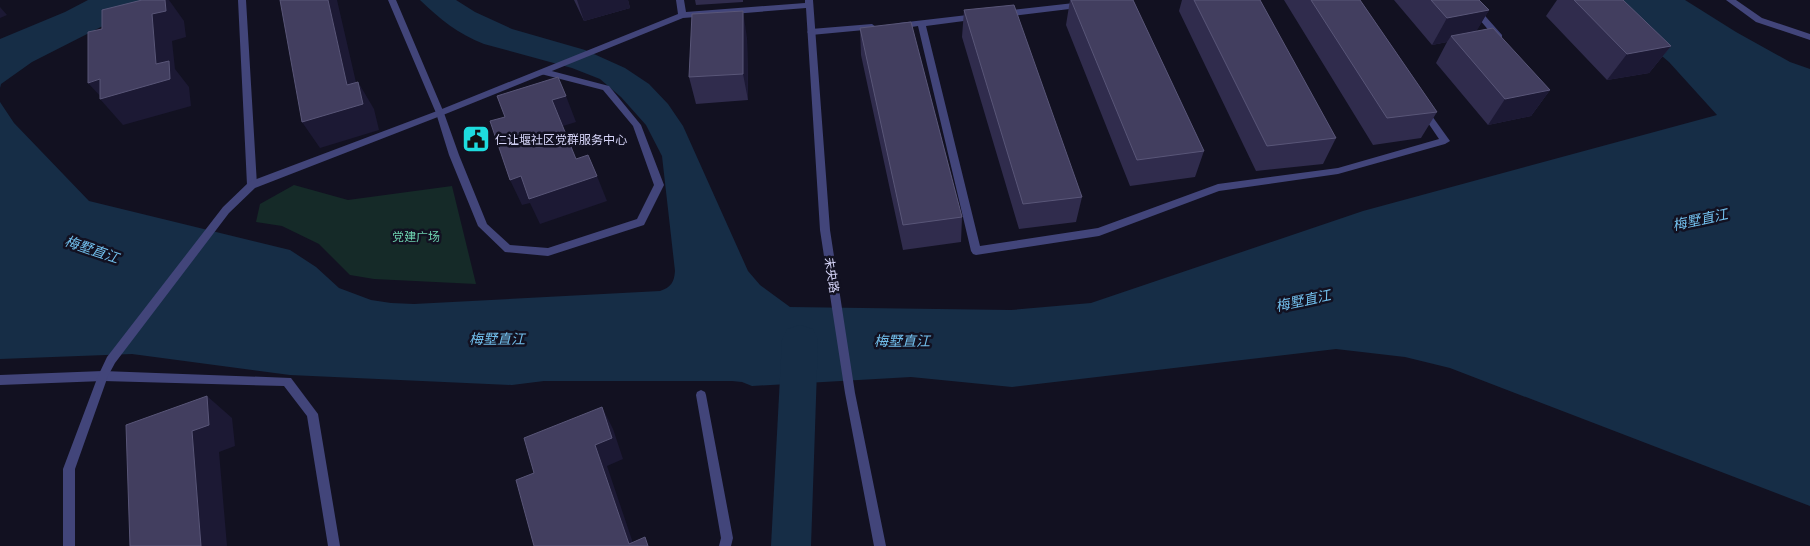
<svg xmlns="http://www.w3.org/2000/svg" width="1810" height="546" font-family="Lato,'Noto Sans SC',sans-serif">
	<rect width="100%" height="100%" fill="#121121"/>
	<!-- green -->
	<path fill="#152a28" d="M 294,185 L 348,200 L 452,186 L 476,284 L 374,279 L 350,275 L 319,244 L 282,226 L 256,222 L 260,204 Z"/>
	<!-- water -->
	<path fill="#162d46" d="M 88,0 L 154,0 L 32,62 L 1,84 L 0,88 L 0,39 L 65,12 Z
		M 420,0 L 456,0 L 475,12 L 512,29 L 585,50 L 625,68 L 649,84 L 668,104 L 683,126 L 748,271 L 760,285 L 790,307 L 1011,310 L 1091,303 L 1363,211 L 1717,115 L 1669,62 L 1596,0 L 1685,0 L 1736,32 L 1790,62 L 1810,69 L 1810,506 L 1450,368 L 1405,357 L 1336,349 L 1012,387 L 911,377 L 752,386 L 742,382 L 732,381 L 544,381 L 512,385 L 290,375 L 132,354 L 0,359 L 0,102 L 14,123 L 89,201 L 290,250 L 316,267 L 339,288 L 371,300 L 391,303 L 414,304 L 660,291 C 671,287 674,283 675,271 L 662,156 L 646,125 L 621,97 L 600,79 L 572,68 L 484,44 C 458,34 440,19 420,0 Z"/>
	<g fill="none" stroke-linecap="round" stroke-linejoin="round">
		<!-- canal -->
		<path fill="#162d46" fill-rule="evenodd" d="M 800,325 L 813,329 L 818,340 L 811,546 L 771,546 L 782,340 L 787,329 Z"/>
		<!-- lane -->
		<path fill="#42457a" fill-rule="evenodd" d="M 238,0 L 246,0 L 257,185 L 252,189 L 247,185 Z
			M 388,0 L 396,0 L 444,113 L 459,155 L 487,224 L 510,245 L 548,248 L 637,219 L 654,185 L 633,126 L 603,90 L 541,74 L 540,72 L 544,69 L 609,86 L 641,125 L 664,185 L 644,225 L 548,256 L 505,252 L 478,226 L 449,155 L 436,113 Z
			M 1463,0 L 1471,0 L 1502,35 L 1502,39 L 1496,39 Z
			M 1083,2 L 1086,3 L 1086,7 L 1003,17 L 999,14 L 1003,11 Z
			M 976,14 L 980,17 L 979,19 L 926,26 L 980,246 L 1098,228 L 1218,184 L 1338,168 L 1439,139 L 1420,111 L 1424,108 L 1427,109 L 1450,141 L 1445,144 L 1338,174 L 1219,191 L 1099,236 L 976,255 L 973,254 L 971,251 L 918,26 L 899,29 L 895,26 L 899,23 Z
			M 872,24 L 876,27 L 875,29 L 811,35 L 807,32 L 811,29 Z
			M 103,371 L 291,378 L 318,414 L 340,546 L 328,546 L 307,416 L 284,386 L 103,381 L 0,385 L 0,375 Z
			M 701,390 L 705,392 L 706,395 L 733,538 L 731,546 L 719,546 L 721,538 L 696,395 L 697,392 Z"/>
		<!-- street -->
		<path fill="#42457a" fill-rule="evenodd" d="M 676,0 L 684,0 L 686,12 L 805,3 L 805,0 L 813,0 L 830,230 L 855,393 L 886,546 L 874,546 L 845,393 L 820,230 L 806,8 L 683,18 L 443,115 L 255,188 L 229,213 L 115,363 L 108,376 L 75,469 L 75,546 L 63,546 L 63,469 L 98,376 L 107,357 L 223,207 L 249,182 L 437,111 L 678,14 Z
			M 1726,0 L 1736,0 L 1762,18 L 1810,34 L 1810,40 L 1756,22 Z"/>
	</g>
	<!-- wall -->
	<path fill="#302c4d" d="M 574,0 L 628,0 L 630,8 L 584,21 Z
		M 695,0 L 743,0 L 743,2 L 696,5 Z
		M 1070,0 L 1133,0 L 1204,151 L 1195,177 L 1130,186 L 1066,25 Z
		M 1182,0 L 1260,0 L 1336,138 L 1323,164 L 1256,171 L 1179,11 Z
		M 1284,0 L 1360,0 L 1437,112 L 1421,138 L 1373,145 Z
		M 1394,0 L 1479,0 L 1489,10 L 1476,31 L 1550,90 L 1531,116 L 1488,125 L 1436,63 L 1447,42 L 1432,45 Z
		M 1557,0 L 1623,0 L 1671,46 L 1649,73 L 1607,80 L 1546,16 Z
		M 964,10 L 1082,197 L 1076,222 L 1019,229 L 962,37 Z
		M 860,28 L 962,217 L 961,242 L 903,250 L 861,55 Z
		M 747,38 L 748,100 L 696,104 L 689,77 Z"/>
	<!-- shaded-wall -->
	<path fill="#1c1934" d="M 165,0 L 169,0 L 184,21 L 186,37 L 172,41 L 175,69 L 189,87 L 191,106 L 123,125 L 100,99 L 102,98 L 88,83 L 156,64 L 152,14 Z
		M 328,0 L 337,0 L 361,104 L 358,82 L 374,109 L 379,130 L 320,148 L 302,122 L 347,85 Z
		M 577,0 L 628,0 L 630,8 L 584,21 Z
		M 0,7 L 7,15 L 0,18 Z
		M 1489,10 L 1473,37 L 1451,36 L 1447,42 L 1432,45 L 1447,18 Z
		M 743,11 L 747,38 L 748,100 L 743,74 Z
		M 1671,46 L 1649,73 L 1607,80 L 1627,54 Z
		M 1550,90 L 1531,116 L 1488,125 L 1505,99 Z
		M 566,96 L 576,122 L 563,126 L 552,100 Z
		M 521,176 L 597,176 L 607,201 L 540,224 L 530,203 L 522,205 L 510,180 Z
		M 207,396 L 232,418 L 235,446 L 219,452 L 227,546 L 201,546 L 192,431 Z
		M 602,407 L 613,429 L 623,459 L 607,466 L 634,546 L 629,544 L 595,445 Z"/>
	<!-- building -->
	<path fill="#423e5f" stroke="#595678" d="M 142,0 L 165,0 L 166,11 L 152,14 L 156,64 L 169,61 L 170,79 L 100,99 L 100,79 L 88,83 L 88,32 L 102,29 L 102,10 Z
		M 280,0 L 328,0 L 347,85 L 358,82 L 363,104 L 302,122 Z
		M 1071,0 L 1133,0 L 1204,151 L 1137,160 Z
		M 1194,0 L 1260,0 L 1336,138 L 1267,146 Z
		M 1311,0 L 1360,0 L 1437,112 L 1387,118 Z
		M 1431,0 L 1479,0 L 1489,10 L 1447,18 Z
		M 1574,0 L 1623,0 L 1671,46 L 1627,54 Z
		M 1014,5 L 1082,197 L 1023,204 L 964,10 Z
		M 743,11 L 743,74 L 689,77 L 692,14 Z
		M 911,22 L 962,217 L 903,225 L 860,28 Z
		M 1493,28 L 1550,90 L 1505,99 L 1451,36 Z
		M 558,77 L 566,96 L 552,100 L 576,159 L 588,155 L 597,176 L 529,199 L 521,176 L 510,180 L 490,121 L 505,117 L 497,96 Z
		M 207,396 L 209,425 L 192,431 L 201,546 L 130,546 L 126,425 Z
		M 602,407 L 612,438 L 595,445 L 629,544 L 645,537 L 648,546 L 534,546 L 516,480 L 534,473 L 524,438 Z"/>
	<!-- icons -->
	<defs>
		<g id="civic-square" transform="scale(1.4375)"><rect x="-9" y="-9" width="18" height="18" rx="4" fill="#1edcde" stroke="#121121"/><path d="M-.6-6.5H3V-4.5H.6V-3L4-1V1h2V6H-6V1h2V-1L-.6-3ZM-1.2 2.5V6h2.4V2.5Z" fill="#111"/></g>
	</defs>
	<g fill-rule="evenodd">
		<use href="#civic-square" x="476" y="139"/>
	</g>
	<g text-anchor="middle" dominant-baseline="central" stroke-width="5" stroke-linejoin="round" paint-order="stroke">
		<!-- poi labels -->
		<g font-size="12" fill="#d7d6f9" stroke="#121121" text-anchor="start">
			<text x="495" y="139">仁让堰社区党群服务中心</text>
		</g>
		<!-- park labels -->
		<g font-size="12" fill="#6cd0ae" stroke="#121121">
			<text x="416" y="236">党建广场</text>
		</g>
		<!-- street labels -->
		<g font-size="12" fill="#d7d6f9" stroke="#121121">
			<text transform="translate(832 275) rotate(81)">未央路</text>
		</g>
		<!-- water labels -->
		<g font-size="14" font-style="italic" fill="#72bfec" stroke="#121121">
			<text transform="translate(1700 219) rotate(-12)">梅墅直江</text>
			<text transform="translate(92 249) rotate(19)">梅墅直江</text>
			<text transform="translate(1303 300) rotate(-12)">梅墅直江</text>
			<text x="497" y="338">梅墅直江</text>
			<text x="902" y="340">梅墅直江</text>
		</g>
	</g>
</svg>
